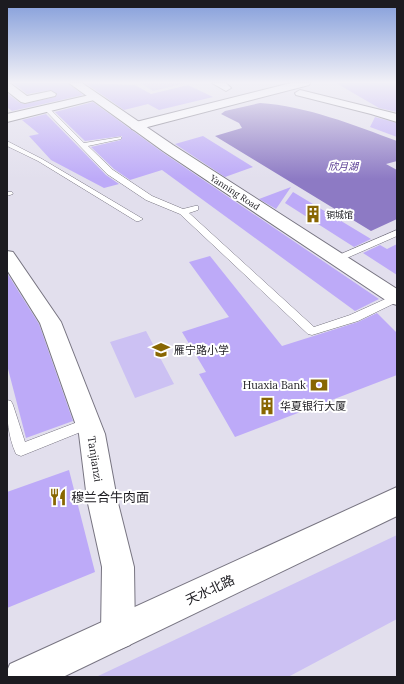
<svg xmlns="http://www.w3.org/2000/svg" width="404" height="684" font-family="Lora,'Noto Sans SC',serif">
	<rect width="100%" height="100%" fill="#e2dfed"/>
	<!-- green -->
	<path fill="#ccc1f3" d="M 140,83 L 186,83 L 153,91 Z
		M 146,331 L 174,384 L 135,398 L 110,342 Z
		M 397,535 L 397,619 L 288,677 L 96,677 Z"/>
	<!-- water -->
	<path fill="#8d7ac4" d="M 260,103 C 306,106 354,125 397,141 L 397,161 L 386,164 L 397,170 L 397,219 L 371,231 L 215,136 L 242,128 L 239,123 L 221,114 L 225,111 Z"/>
	<!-- building -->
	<path fill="#bdaaf8" d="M 13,83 L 68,83 L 83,95 L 12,111 L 7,107 L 7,93 L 20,103 L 25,104 L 55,97 L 57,94 L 51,90 L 27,94 Z
		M 85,83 L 135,85 L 151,94 L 188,85 L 213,97 L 159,110 L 148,104 L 124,110 Z
		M 336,83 L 397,83 L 397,112 L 379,108 Z
		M 93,102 L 162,152 L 379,299 L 355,311 L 162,170 L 130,180 L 114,169 L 91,147 L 121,140 L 122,136 L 85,141 L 55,112 Z
		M 46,114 L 106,175 L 119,184 L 104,188 L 51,160 L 29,136 L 39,134 L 22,120 Z
		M 375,117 L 397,123 L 397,137 L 370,127 Z
		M 203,136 L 253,167 L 225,177 L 175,144 Z
		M 291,187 L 276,209 L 259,199 Z
		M 293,192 L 371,239 L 354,247 L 285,203 Z
		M 397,244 L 397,275 L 363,253 L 380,245 L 387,249 Z
		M 210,256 L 282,346 L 358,322 L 377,313 L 397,333 L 397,375 L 235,437 L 199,374 L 206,372 L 182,332 L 229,317 L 189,262 Z
		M 7,273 L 39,324 L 73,421 L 26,438 L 7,365 Z
		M 69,470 L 95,572 L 7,608 L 7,492 Z"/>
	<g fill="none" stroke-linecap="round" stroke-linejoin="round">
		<!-- service casing -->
		<g stroke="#777481" stroke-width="1">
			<path id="service" d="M 45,108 L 49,108 L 84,143 L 121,137 L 121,139 L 88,146 L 113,170 L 152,196 L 183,209 L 195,206 L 198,206 L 198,210 L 189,213 L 314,327 L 350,315 L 392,296 L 397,295 L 397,302 L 358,321 L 312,335 L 308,334 L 180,214 L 146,200 L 107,174 L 45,110 Z
				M 7,141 L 42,159 L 143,219 L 139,221 L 136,221 L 38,161 L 7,146 Z
				M 7,192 L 12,192 L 13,194 L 7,196 Z
				M 397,230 L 397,236 L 340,261 L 334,261 L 332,259 L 334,257 Z
				M 7,400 L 11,401 L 13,405 L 25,442 L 88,418 L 93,419 L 94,423 L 93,427 L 21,456 L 16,454 C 8,436 7,419 7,400 Z"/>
		</g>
		<!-- minor casing -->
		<g stroke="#777481" stroke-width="2">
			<path id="minor" d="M 7,83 L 11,84 L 27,96 L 51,91 L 56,94 L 55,96 L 25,103 L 21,102 L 7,91 Z
				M 212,83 L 226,83 L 231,88 L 226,91 Z
				M 291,83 L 310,83 L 309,85 L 136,130 L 132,129 L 130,126 L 132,123 Z
				M 300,90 L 397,114 L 397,122 L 371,114 L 296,95 L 295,93 Z
				M 94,94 L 98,95 L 100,97 L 98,99 L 7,122 L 7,114 Z
				M 7,251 L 13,252 L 61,322 L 105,434 L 117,499 L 134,567 L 135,633 L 130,645 L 118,650 L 106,645 L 101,633 L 102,567 L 87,499 L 79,434 L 40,323 L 7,270 Z"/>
		</g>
		<!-- secondary casing -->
		<g stroke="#777481" stroke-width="2">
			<path id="secondary" d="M 69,83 L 82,83 L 173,145 L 397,289 L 397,305 L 390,303 L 163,151 Z"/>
		</g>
		<!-- primary casing -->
		<g stroke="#777481" stroke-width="2">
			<path id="primary" d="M 397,487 L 397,516 L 63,677 L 7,677 L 7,671 L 10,664 Z"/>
		</g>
		<!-- service -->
		<use href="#service" fill="#fff" fill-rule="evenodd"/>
		<!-- minor -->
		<use href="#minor" fill="#fff" fill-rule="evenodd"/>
		<!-- secondary -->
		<use href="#secondary" fill="#fff" fill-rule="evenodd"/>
		<!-- primary -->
		<use href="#primary" fill="#fff" fill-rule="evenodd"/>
	</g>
	<!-- sky -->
	<linearGradient id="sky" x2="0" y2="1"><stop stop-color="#839dda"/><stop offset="0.46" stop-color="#f2f1f7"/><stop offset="1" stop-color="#f2f1f7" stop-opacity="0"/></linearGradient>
	<rect width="404" height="179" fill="url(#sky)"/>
	<!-- icons -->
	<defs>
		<g id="building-bare" transform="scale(1.38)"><path d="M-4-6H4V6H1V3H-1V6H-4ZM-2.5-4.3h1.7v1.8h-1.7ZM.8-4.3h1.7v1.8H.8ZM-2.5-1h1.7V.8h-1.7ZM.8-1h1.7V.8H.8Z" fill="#886602" stroke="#fff" stroke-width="2.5" paint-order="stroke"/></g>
		<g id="school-bare" transform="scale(1.38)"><path d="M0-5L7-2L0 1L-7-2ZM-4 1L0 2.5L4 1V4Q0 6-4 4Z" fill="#886602" stroke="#fff" stroke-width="2.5" paint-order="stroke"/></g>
		<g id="bank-bare" transform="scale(1.38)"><path d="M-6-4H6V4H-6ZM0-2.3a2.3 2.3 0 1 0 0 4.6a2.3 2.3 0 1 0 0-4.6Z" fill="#886602" stroke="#fff" stroke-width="2.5" paint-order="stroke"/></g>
		<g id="restaurant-bare" transform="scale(1.38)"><path d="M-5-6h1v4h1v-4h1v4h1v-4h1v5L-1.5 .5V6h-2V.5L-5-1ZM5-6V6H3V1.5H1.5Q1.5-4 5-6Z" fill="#886602" stroke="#fff" stroke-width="2.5" paint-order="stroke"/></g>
	</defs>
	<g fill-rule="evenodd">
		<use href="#building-bare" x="313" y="214"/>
		<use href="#school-bare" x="161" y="350"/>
		<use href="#bank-bare" x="319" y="385"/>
		<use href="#building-bare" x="267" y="406"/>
		<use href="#restaurant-bare" x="58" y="497"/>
	</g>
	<g text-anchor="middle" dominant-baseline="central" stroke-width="4" stroke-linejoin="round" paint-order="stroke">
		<!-- far-street labels -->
		<g font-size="9" fill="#1c1b20" stroke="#fff">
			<text transform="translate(235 192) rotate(33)">Yanning Road</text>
		</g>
		<!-- far-poi labels -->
		<g font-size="9" fill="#1c1b20" stroke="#fff" text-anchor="start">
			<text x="326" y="214">铜城馆</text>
		</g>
		<!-- far-water labels -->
		<g font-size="10" font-style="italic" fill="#553791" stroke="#fff">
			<text x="343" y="166">欣月湖</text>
		</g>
		<!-- poi labels -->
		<g font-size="11" fill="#1c1b20" stroke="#fff" text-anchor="start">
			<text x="174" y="350">雁宁路小学</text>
			<text x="306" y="385" text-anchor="end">Huaxia Bank</text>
			<text x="280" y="406">华夏银行大厦</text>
		</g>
		<!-- street labels -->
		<g font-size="11" fill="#1c1b20" stroke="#fff">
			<text transform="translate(95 459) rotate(81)">Tanjianzi</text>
		</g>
		<!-- near-poi labels -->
		<g font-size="13" fill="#1c1b20" stroke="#fff" text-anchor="start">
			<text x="71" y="497">穆兰合牛肉面</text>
		</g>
		<!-- near-street labels -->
		<g font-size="13" fill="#1c1b20" stroke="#fff">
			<text transform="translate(210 590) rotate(-25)">天水北路</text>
		</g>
	</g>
	<!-- border -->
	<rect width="404" height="684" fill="none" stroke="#1c1b20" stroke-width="16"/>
</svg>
